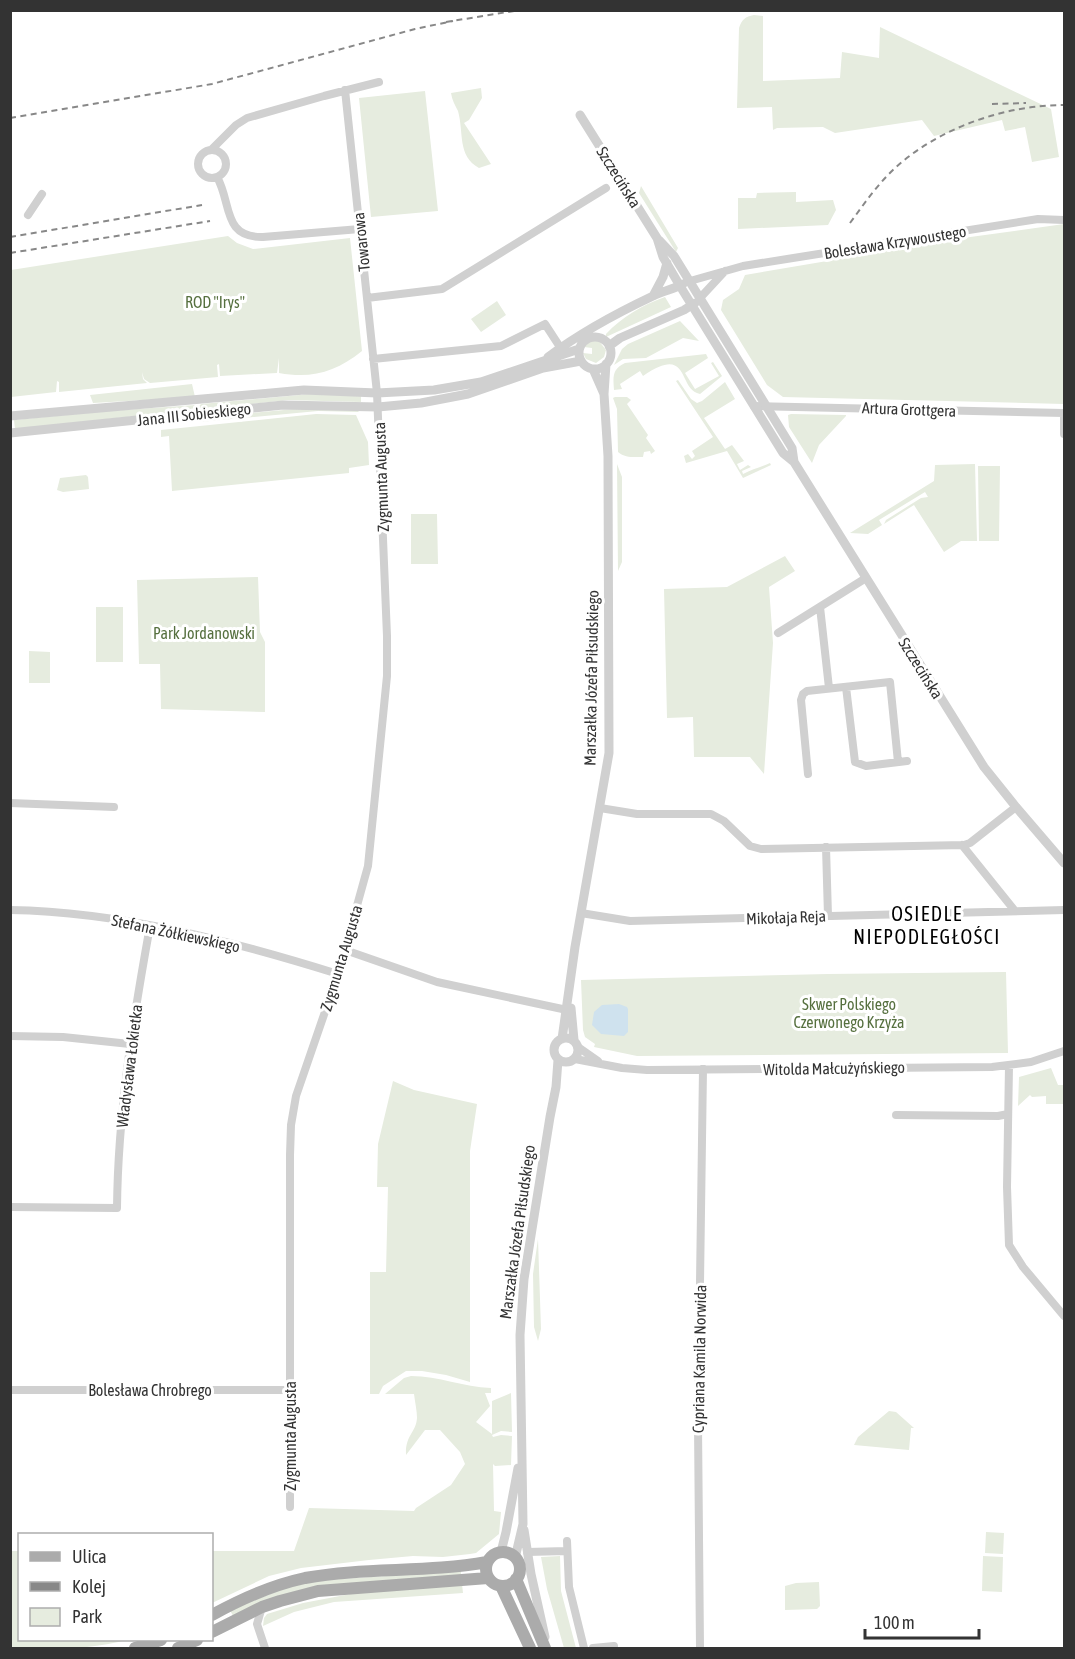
<svg xmlns="http://www.w3.org/2000/svg" width="1075" height="1659" font-family="'Asap Condensed',sans-serif">
	<rect width="100%" height="100%" fill="#fff"/>
	<!-- green -->
	<path fill="#e6ecdf" d="M 754,15 L 763,16 L 763,81 L 840,78 L 842,52 L 879,58 L 880,27 L 1051,109 L 1059,157 L 1032,162 L 1025,127 L 1005,131 L 1002,120 L 934,136 L 922,120 L 835,133 L 823,127 L 777,128 L 773,130 L 772,107 L 737,108 L 739,28 C 742,19 745,17 754,15 Z
		M 481,88 L 482,98 L 469,120 L 464,123 L 491,164 L 479,168 C 457,156 464,132 458,111 C 455,105 452,100 451,93 Z
		M 425,91 L 438,211 L 371,217 L 359,98 Z
		M 641,186 L 678,248 L 676,252 L 639,193 Z
		M 796,192 L 796,202 L 833,200 L 836,210 L 828,225 L 738,229 L 738,198 L 756,198 L 757,193 Z
		M 1064,224 L 1064,404 L 783,397 L 767,385 L 721,310 L 723,300 L 739,289 L 745,275 L 963,238 Z
		M 228,236 L 237,243 L 253,249 L 350,238 L 362,351 C 336,372 312,379 279,373 L 279,358 L 277,373 L 220,376 L 219,364 L 217,365 L 218,377 L 150,383 L 144,379 L 142,372 L 143,379 L 147,383 L 59,392 L 59,382 L 57,381 L 56,392 L 11,397 L 11,270 Z
		M 665,297 L 671,307 L 606,337 L 606,334 C 622,317 642,305 665,297 Z
		M 497,301 L 506,315 L 481,332 L 471,319 Z
		M 680,321 L 699,341 L 683,338 L 646,358 L 623,359 L 614,365 L 622,349 L 628,344 Z
		M 591,340 L 599,341 L 606,350 L 604,357 L 596,363 L 586,359 L 583,353 L 592,354 L 592,348 L 584,347 Z
		M 706,354 L 708,358 L 685,373 L 695,389 L 719,376 L 711,363 L 713,362 L 722,376 L 700,394 C 677,390 691,343 643,376 L 640,371 L 620,384 L 622,389 L 614,390 C 613,377 612,369 625,363 Z
		M 678,380 L 691,399 L 697,403 L 702,401 L 725,382 L 735,399 L 704,418 L 725,449 L 732,445 L 744,461 L 737,464 L 740,470 L 748,465 L 751,467 L 742,471 L 743,474 C 752,469 761,467 770,463 L 771,465 L 743,478 L 727,451 L 686,463 L 684,456 L 688,454 L 692,459 L 695,456 L 692,451 L 713,437 L 676,381 Z
		M 192,384 L 195,397 L 93,403 L 90,395 Z
		M 310,394 L 361,396 L 361,402 L 288,400 L 196,410 L 201,404 Z
		M 615,397 L 627,397 L 631,400 L 627,404 L 648,435 L 646,438 L 655,451 L 651,454 L 650,451 L 644,452 L 643,457 C 633,457 625,458 618,452 L 617,409 L 613,398 Z
		M 196,405 L 191,410 L 15,429 L 14,420 L 108,411 Z
		M 295,409 L 360,410 L 358,412 L 318,411 L 199,422 L 196,418 Z
		M 316,414 L 356,415 L 368,442 L 369,465 L 349,468 L 349,473 L 172,491 L 169,436 L 161,437 L 161,430 Z
		M 791,414 L 846,415 L 846,416 L 819,445 L 812,463 L 789,427 L 788,415 Z
		M 617,464 L 622,477 L 622,562 L 618,571 Z
		M 975,464 L 977,541 L 961,541 L 944,552 L 914,505 L 884,524 L 886,520 L 921,498 L 928,497 L 925,492 L 879,520 L 882,525 L 868,534 L 850,533 L 934,481 L 935,465 Z
		M 978,466 L 1000,466 L 999,541 L 979,541 Z
		M 86,475 L 88,477 L 89,489 L 63,492 L 57,490 L 60,478 Z
		M 411,514 L 437,514 L 438,564 L 411,564 Z
		M 785,556 L 795,571 L 769,587 L 773,643 L 764,774 L 750,757 L 694,757 L 693,717 L 667,718 L 664,589 L 727,587 Z
		M 258,577 L 260,632 L 265,642 L 265,712 L 161,709 L 160,664 L 139,664 L 137,580 Z
		M 96,607 L 123,607 L 123,662 L 96,662 Z
		M 29,651 L 50,652 L 50,683 L 29,683 Z
		M 1006,972 L 1008,1053 L 637,1056 L 594,1047 L 595,1044 L 585,1037 L 583,1030 L 581,980 L 828,974 Z
		M 1051,1068 L 1058,1085 L 1064,1085 L 1064,1104 L 1046,1104 L 1046,1096 L 1032,1097 L 1030,1095 L 1018,1106 L 1019,1077 Z
		M 393,1081 L 414,1090 L 477,1104 L 470,1151 L 470,1382 L 446,1375 L 422,1371 L 406,1371 L 383,1386 L 379,1394 L 370,1394 L 370,1272 L 386,1272 L 388,1187 L 377,1187 L 378,1144 Z
		M 538,1239 L 541,1329 L 538,1341 L 534,1327 L 533,1274 Z
		M 411,1376 C 439,1376 463,1387 491,1388 L 491,1393 L 485,1393 L 490,1406 L 476,1422 L 492,1434 L 492,1401 L 511,1393 L 512,1432 L 501,1431 L 492,1435 L 493,1437 L 501,1435 L 512,1436 L 511,1465 L 495,1466 L 493,1464 L 494,1511 L 501,1512 L 499,1534 L 476,1553 L 470,1554 L 443,1557 L 413,1556 L 369,1560 L 301,1568 L 269,1576 L 212,1603 L 212,1551 L 294,1551 L 309,1508 L 414,1511 L 416,1508 L 451,1485 L 465,1464 L 460,1452 L 440,1430 L 425,1430 L 406,1455 C 405,1435 416,1433 417,1418 C 417,1411 415,1402 414,1394 L 385,1394 L 404,1378 Z
		M 889,1411 L 896,1412 L 914,1428 L 911,1428 L 909,1450 L 854,1445 L 858,1437 Z
		M 986,1532 L 1004,1533 L 1003,1554 L 985,1553 Z
		M 11,1551 L 19,1551 L 20,1640 L 127,1640 C 89,1650 50,1649 11,1648 Z
		M 560,1556 L 561,1591 L 576,1648 L 564,1648 L 547,1589 L 541,1557 Z
		M 983,1556 L 1003,1557 L 1002,1592 L 982,1591 Z
		M 461,1571 L 461,1575 L 350,1584 L 233,1616 L 230,1610 L 290,1586 L 327,1580 Z
		M 819,1582 L 820,1606 L 817,1609 L 785,1610 L 785,1586 L 796,1583 Z
		M 462,1584 L 463,1593 L 334,1602 L 294,1612 L 263,1626 L 264,1618 L 267,1614 L 303,1603 L 361,1592 Z"/>
	<!-- water -->
	<path fill="#cfe2ee" d="M 619,1004 L 627,1007 L 628,1009 L 628,1032 L 624,1036 L 601,1034 L 592,1025 L 594,1012 L 602,1005 Z"/>
	<g fill="none" stroke-linecap="round" stroke-linejoin="round">
		<!-- minor -->
		<path stroke="#d0d0d0" stroke-width="8" d="M 211,150 L 236,125 L 247,118 L 324,96 L 379,82
			M198 164a14 14 0 1 1 28 0a14 14 0 1 1-28 0Z
			M 217,177 C 232,203 222,238 263,237 L 360,229
			M 28,215 L 42,194
			M 690,281 L 743,266 L 1038,219 L 1064,220
			M 367,298 L 442,289 L 606,188
			M 700,298 L 725,271
			M 373,359 L 501,346 L 545,324 L 560,347
			M 754,406 L 1064,413
			M 1064,413 L 1064,434
			M 820,607 L 829,688
			M 778,633 L 866,578
			M 846,687 L 855,762 L 866,766 L 907,761
			M 808,774 L 801,700 L 803,694 L 807,691 L 890,682 L 898,762
			M 10,803 L 114,807
			M 600,808 L 637,814 L 711,814 L 724,821 L 750,846 L 761,849 L 964,845 L 970,843 L 1016,807
			M 962,845 L 1015,911
			M 826,847 L 828,916
			M 10,910 C 122,912 232,941 338,974
			M 581,913 L 630,921 L 1064,910
			M 345,950 L 437,982 L 567,1010
			M 10,1036 L 63,1037 L 130,1044
			M 578,1047 L 598,1061
			M 575,1059 L 622,1068 L 647,1070 L 992,1067 L 1031,1062 L 1064,1051
			M 1009,1066 L 1007,1187 L 1009,1245 L 1023,1267 L 1064,1316
			M 896,1115 L 998,1116 L 1008,1114
			M 10,1207 L 117,1208 C 118,1112 133,1020 150,926
			M 10,1390 L 290,1390
			M 290,1507 L 290,1155 L 291,1125 L 296,1096 L 338,974 L 368,866 L 387,676 L 387,636 L 377,393 L 345,90
			M 567,1541 L 569,1587 L 584,1648
			M 527,1552 L 567,1551
			M 262,1607 L 257,1624 L 265,1648
			M 593,1648 L 614,1646
			M 700,1648 L 698,1425 L 703,1069"/>
		<!-- tertiary -->
		<path stroke="#d0d0d0" stroke-width="9" d="M 580,115 L 657,238 L 663,257 L 680,286 L 783,453 L 794,462 L 984,767 L 1016,807 L 1064,863
			M 659,240 L 674,256 L 792,448 L 794,462
			M 653,296 L 663,277 L 667,263
			M579 353a16 16 0 1 1 32 0a16 16 0 1 1-32 0Z
			M 609,346 L 620,338 L 684,310 L 695,303
			M 548,357 C 580,333 617,313 653,296 C 663,291 674,289 683,284
			M 593,369 L 604,394
			M 10,416 L 304,390 L 377,393 L 434,390 L 481,382 L 579,349
			M 10,433 L 283,405 L 378,407 L 421,403 L 468,394 L 543,368 L 581,361
			M 571,1008 L 574,1040
			M554 1050a12 12 0 1 1 24 0a12 12 0 1 1-24 0Z
			M 562,1039 L 575,947 L 609,753 L 608,456 L 604,394 L 606,364
			M 524,1530 L 531,1574 L 545,1637
			M 501,1552 L 506,1532 L 518,1468
			M 515,1558 L 523,1524 L 520,1335 L 524,1279 L 550,1117 L 556,1087 L 558,1060"/>
		<!-- primary -->
		<path stroke="#ababab" stroke-width="12" d="M486 1569a17 17 0 1 1 34 0a17 17 0 1 1-34 0Z
			M 516,1579 L 545,1648
			M 501,1586 L 530,1648
			M 212,1615 C 241,1599 272,1585 305,1578 C 365,1567 427,1573 487,1562
			M 212,1632 L 262,1607 L 280,1601 L 318,1591 L 488,1578
			M 135,1648 L 161,1640
			M 178,1648 L 197,1640"/>
		<!-- rail -->
		<path stroke="#888" stroke-width="2" stroke-dasharray="6 4.5" stroke-linecap="butt" d="M 446,22 L 520,10
			M 992,104 L 1026,103
			M 10,118 L 212,84 L 415,29 L 453,21
			M 850,223 C 864,204 877,185 894,169 C 938,128 1005,105 1064,105
			M 10,237 L 202,205
			M 10,253 L 210,221"/>
	</g>
	<g text-anchor="middle" dominant-baseline="central" stroke-width="6" stroke-linejoin="round" paint-order="stroke">
		<!-- street labels -->
		<g font-size="16" fill="#333" stroke="#fff">
			<text transform="translate(619 177) rotate(58)">Szczecińska</text>
			<text transform="translate(361 242) rotate(-96)">Towarowa</text>
			<text transform="translate(895 242) rotate(-9)">Bolesława Krzywoustego</text>
			<text transform="translate(909 409) rotate(2)">Artura Grottgera</text>
			<text transform="translate(194 414) rotate(-6)">Jana III Sobieskiego</text>
			<text transform="translate(381 477) rotate(-92)">Zygmunta Augusta</text>
			<text transform="translate(921 668) rotate(58)">Szczecińska</text>
			<text transform="translate(591 678) rotate(-89)">Marszałka Józefa Piłsudskiego</text>
			<text transform="translate(786 917) rotate(-2)">Mikołaja Reja</text>
			<text transform="translate(176 933) rotate(12)">Stefana Żółkiewskiego</text>
			<text transform="translate(341 958) rotate(-73)">Zygmunta Augusta</text>
			<text transform="translate(129 1066) rotate(-83)">Władysława Łokietka</text>
			<text transform="translate(834 1068) rotate(-1)">Witolda Małcużyńskiego</text>
			<text transform="translate(517 1232) rotate(-82)">Marszałka Józefa Piłsudskiego</text>
			<text transform="translate(699 1359) rotate(-89)">Cypriana Kamila Norwida</text>
			<text x="150" y="1390">Bolesława Chrobrego</text>
			<text transform="translate(290 1436) rotate(-90)">Zygmunta Augusta</text>
		</g>
		<!-- park labels -->
		<g font-size="16" fill="#56703f" stroke="#fff">
			<text x="215" y="302">ROD "Irys"</text>
			<text x="204" y="633">Park Jordanowski</text>
			<text x="849" y="1004">Skwer Polskiego<tspan x="849" dy="18">Czerwonego Krzyża</tspan></text>
		</g>
		<!-- quarter labels -->
		<g font-size="20" letter-spacing="1.5" fill="#000" stroke="#fff">
			<text x="927" y="913">OSIEDLE<tspan x="927" dy="23">NIEPODLEGŁOŚCI</tspan></text>
		</g>
	</g>
	<!-- border -->
	<rect width="1075" height="1659" fill="none" stroke="#333333" stroke-width="24"/>
	<!-- legend -->
	<rect x="18" y="1533" width="195" height="108" fill="#ffffff" stroke="#adadad" stroke-width="1.5"/>
	<rect x="30" y="1552" width="30" height="9" fill="#ababab" stroke="#adadad" stroke-width="1.5"/>
	<text x="72" y="1563" font-size="18" fill="#333333">Ulica</text>
	<rect x="30" y="1582" width="30" height="9" fill="#888888" stroke="#adadad" stroke-width="1.5"/>
	<text x="72" y="1593" font-size="18" fill="#333333">Kolej</text>
	<rect x="30" y="1608" width="30" height="18" fill="#e6ecdf" stroke="#adadad" stroke-width="1.5"/>
	<text x="72" y="1623" font-size="18" fill="#333333">Park</text>
	<!-- scale -->
	<path d="M865 1629v9h114v-9" fill="none" stroke="#333333" stroke-width="3"/>
	<text x="874" y="1629" font-size="18" fill="#333333" stroke="#ffffff" stroke-width="4.5" paint-order="stroke">100 m</text>
</svg>
